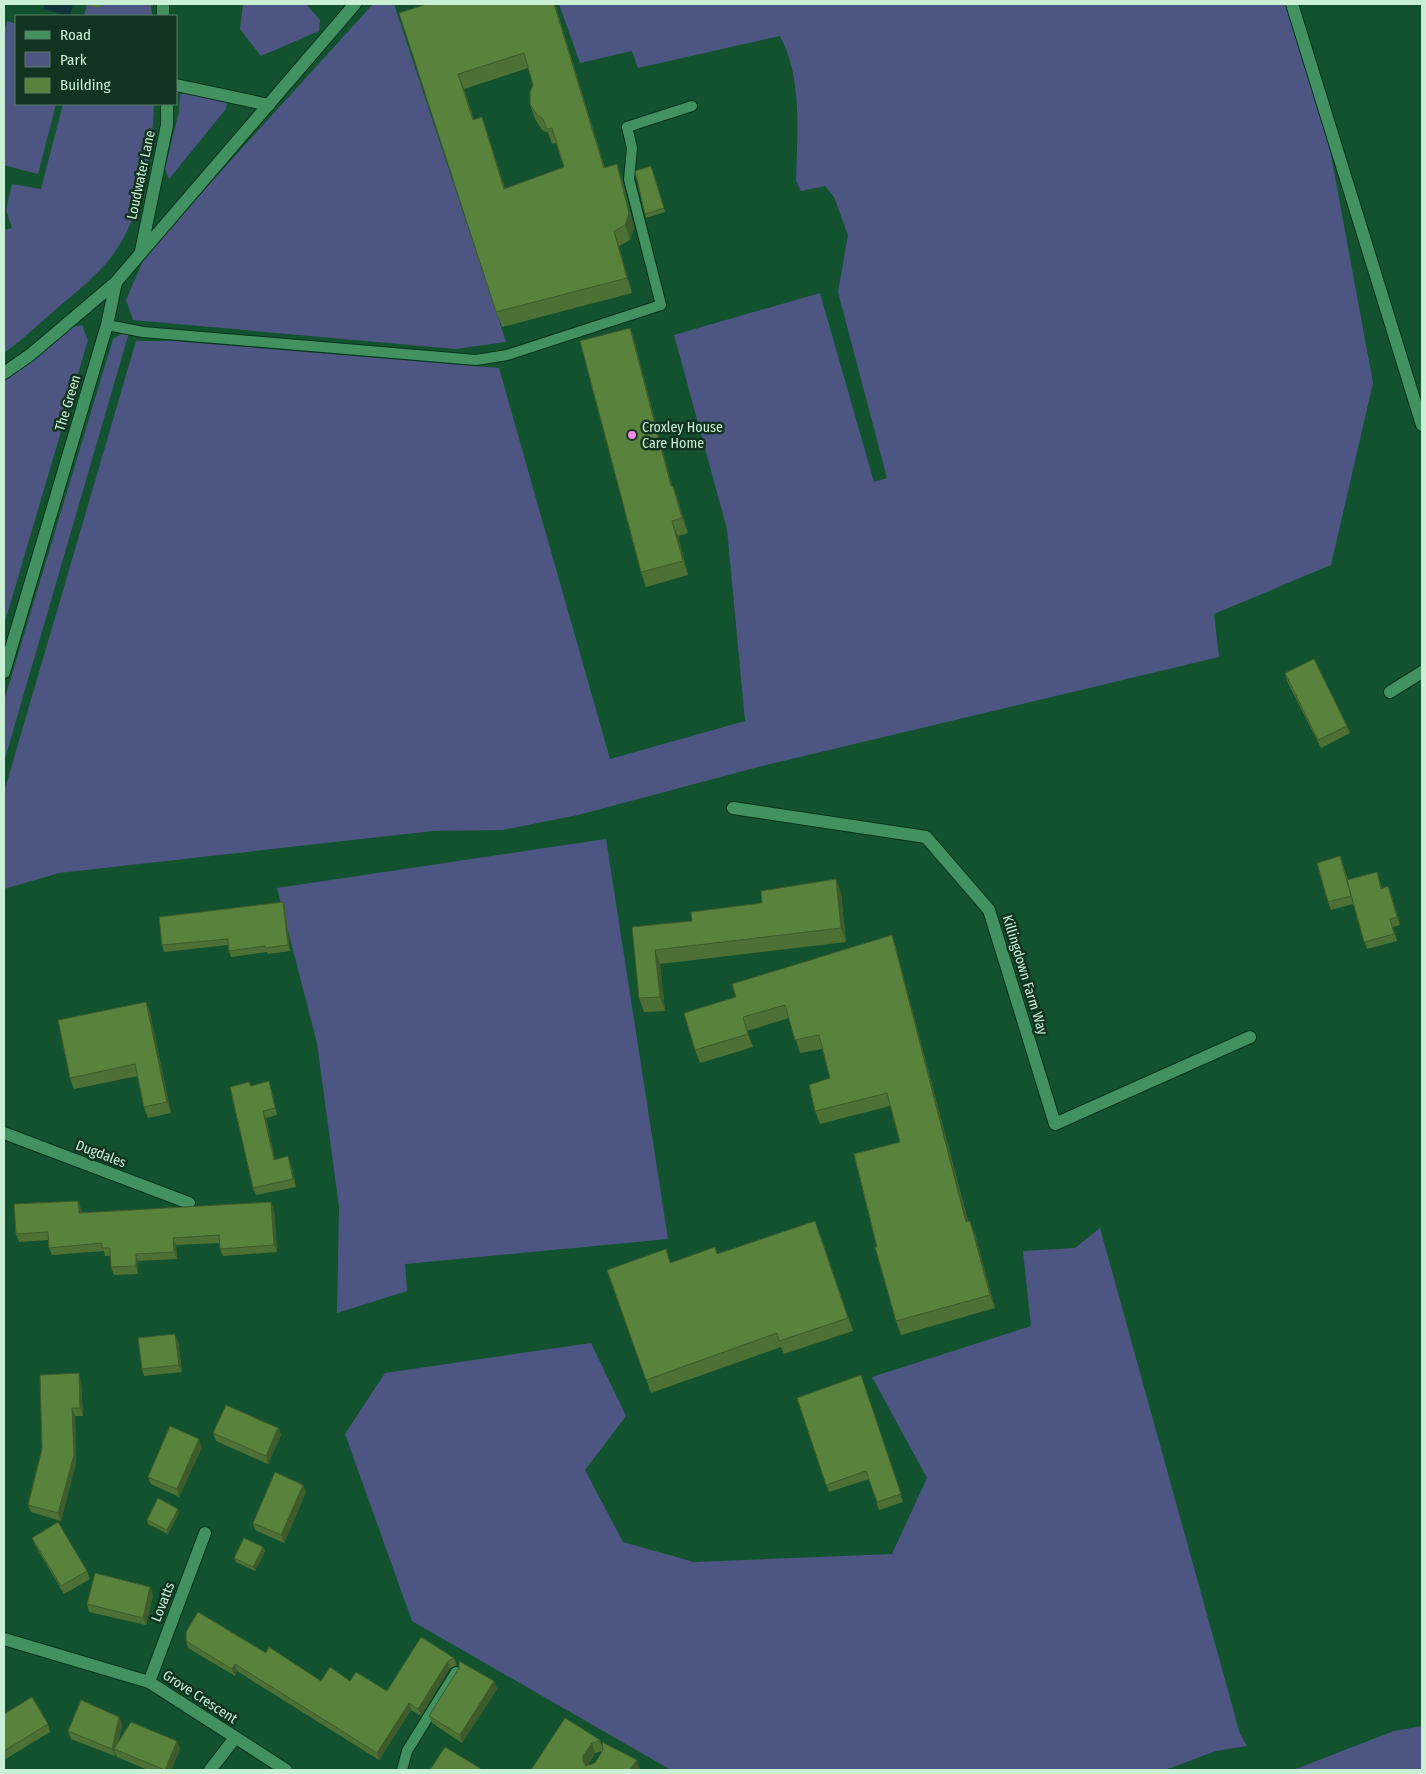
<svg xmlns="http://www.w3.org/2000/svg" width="1426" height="1774" font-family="'Fira Sans Condensed',sans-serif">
	<rect width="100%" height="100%" fill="#12522f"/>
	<!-- green -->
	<path fill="#4d5683" d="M 87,4 L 151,4 L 152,16 L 84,16 Z
		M 243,4 L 306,4 L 320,20 L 319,31 L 261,56 L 240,29 Z
		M 373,4 L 394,4 L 506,342 L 455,349 L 133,320 L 126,300 L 146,254 Z
		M 559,4 L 1287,4 L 1324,117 L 1373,383 L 1331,565 L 1214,614 L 1219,657 L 762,766 L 578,815 L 503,830 L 433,831 L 59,873 L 4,889 L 4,792 L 136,341 L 174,341 L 499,368 L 610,759 L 745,721 L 727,529 L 674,335 L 820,293 L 874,482 L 887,478 L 838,292 L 848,235 L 834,197 L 825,186 L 801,191 L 796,181 C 797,133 803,80 780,36 L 638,68 L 632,51 L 580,63 Z
		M 7,21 L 16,24 L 16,104 L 56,104 L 38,174 L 4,165 L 4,33 Z
		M 191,89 L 224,96 L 227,104 L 225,110 L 169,179 L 165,169 L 179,111 L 180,95 Z
		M 63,104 L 154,104 C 152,155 143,214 112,256 C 97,276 75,293 56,309 C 39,324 22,340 4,353 L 4,230 L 12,228 L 6,210 L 12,184 L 41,189 Z
		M 82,325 L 88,340 L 4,625 L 4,369 L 61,330 Z
		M 130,329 L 4,762 L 4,701 L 113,339 Z
		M 606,839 L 668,1239 L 405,1264 L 407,1291 L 337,1313 L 339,1207 L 317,1043 L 277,888 Z
		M 1100,1228 L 1240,1734 L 1247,1746 L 1216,1751 L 1165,1770 L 671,1770 L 412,1621 L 345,1434 L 385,1373 L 591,1343 L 626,1416 L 585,1470 L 623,1542 L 694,1562 L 892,1554 L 927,1478 L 872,1377 L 1031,1326 L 1023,1251 L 1075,1248 Z
		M 1422,1726 L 1422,1770 L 1293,1770 L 1394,1731 Z"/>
	<!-- water -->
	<path fill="#11333a" d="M 45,4 L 73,4 L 70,16 L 43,9 Z"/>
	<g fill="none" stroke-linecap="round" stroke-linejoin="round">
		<!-- service casing -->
		<g stroke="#08341c" stroke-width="12">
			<path id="service" d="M 107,325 L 143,332 L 476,360 L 507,355 L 661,305 L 629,179 L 632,148 L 627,127 L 692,106
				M 402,1770 L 407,1751 L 456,1672"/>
		</g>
		<!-- minor casing -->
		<g stroke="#08341c" stroke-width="14">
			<path id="minor" d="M 163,4 L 163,16
				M 1292,4 L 1422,425
				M 176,85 L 269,105
				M 141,251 L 167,125 L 167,104
				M 116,282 L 355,4
				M 1390,692 L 1422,672
				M 733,808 L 926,837 L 989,910 L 1055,1124 L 1250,1037
				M 4,1133 L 189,1203
				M 4,1639 L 149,1682 L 286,1770
				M 149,1682 L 205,1533
				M 210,1770 L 235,1738"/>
		</g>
		<!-- tertiary casing -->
		<g stroke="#08341c" stroke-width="14">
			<path id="tertiary" d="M 4,373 L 30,355 L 116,282
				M 4,672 L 107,325 L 116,282"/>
		</g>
		<!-- service -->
		<use href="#service" stroke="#429160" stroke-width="10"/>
		<!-- minor -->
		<use href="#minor" stroke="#429160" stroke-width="12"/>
		<!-- tertiary -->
		<use href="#tertiary" stroke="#429160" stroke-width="12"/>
	</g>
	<!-- wall -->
	<path fill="#4d7034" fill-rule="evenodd" d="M 83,4 L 101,4 L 100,8 Z
		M 427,4 L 555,4 L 605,168 L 622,179 L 634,228 L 630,240 L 619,246 L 632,293 L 502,327 L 496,312 ZM 528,68 L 533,85 L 530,104 L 535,119 L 542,130 L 548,133 L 552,144 L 556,143 L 564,167 L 505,189 L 487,132 L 474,120 L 464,89 Z
		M 651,166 L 665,212 L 646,218 L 645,214 Z
		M 630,328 L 635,343 L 672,486 L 673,486 L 678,500 L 688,533 L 678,536 L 688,575 L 646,587 L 641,572 Z
		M 1285,673 L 1347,726 L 1350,733 L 1321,748 L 1287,681 Z
		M 1340,856 L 1348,880 L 1377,872 L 1382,888 L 1391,894 L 1400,925 L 1393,927 L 1397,941 L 1367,949 L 1353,904 L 1331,910 L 1328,902 Z
		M 836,879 L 841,893 L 846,942 L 660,964 L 665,1011 L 644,1012 L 639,998 L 632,927 L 692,921 L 762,903 Z
		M 283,902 L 285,908 L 290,951 L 268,954 L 267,952 L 231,957 L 229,951 L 228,945 L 164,952 L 162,945 Z
		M 892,935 L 896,948 L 968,1221 L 975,1234 L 995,1308 L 901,1335 L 896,1321 L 877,1247 L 900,1142 L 890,1106 L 820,1124 L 815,1111 L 830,1078 L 822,1049 L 800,1053 L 789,1018 L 747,1031 L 753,1047 L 700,1063 L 695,1050 L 736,997 Z
		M 146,1002 L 150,1013 L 171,1113 L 148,1118 L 144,1107 L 138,1076 L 74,1089 L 70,1078 Z
		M 251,1086 L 271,1089 L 277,1115 L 266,1118 L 275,1159 L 291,1164 L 296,1187 L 256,1195 L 253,1188 Z
		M 81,1208 L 82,1213 L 274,1209 L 277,1252 L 223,1256 L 220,1249 L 220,1243 L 176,1245 L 177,1259 L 138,1261 L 138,1274 L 114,1275 L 111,1267 L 111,1256 L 105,1256 L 104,1251 L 52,1255 L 49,1248 L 48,1240 L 19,1242 L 16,1234 Z
		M 820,1234 L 853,1331 L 784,1354 L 781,1347 L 651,1393 L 607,1270 L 671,1262 Z
		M 178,1341 L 182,1372 L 144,1376 L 142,1369 Z
		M 861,1375 L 903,1502 L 879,1510 L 869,1479 L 829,1492 L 797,1398 Z
		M 81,1381 L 83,1416 L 75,1416 L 76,1463 L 61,1521 L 31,1512 L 28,1505 Z
		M 278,1428 L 281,1435 L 268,1464 L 216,1441 L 213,1433 Z
		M 202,1447 L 179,1497 L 151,1484 L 148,1477 Z
		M 303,1485 L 306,1492 L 284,1543 L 255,1530 L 253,1523 Z
		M 179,1513 L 168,1534 L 148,1524 L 147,1520 Z
		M 32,1538 L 87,1571 L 90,1579 L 64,1594 L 35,1545 Z
		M 263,1547 L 265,1551 L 255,1571 L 236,1562 L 234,1558 Z
		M 153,1595 L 146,1625 L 89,1612 L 87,1604 Z
		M 186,1641 L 266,1653 L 321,1681 L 350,1681 L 387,1691 L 454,1658 L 457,1665 L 450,1668 L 421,1716 L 411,1710 L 379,1760 L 237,1671 L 235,1676 L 188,1648 Z
		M 494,1681 L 497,1689 L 462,1743 L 432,1723 L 429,1716 Z
		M 4,1714 L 48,1724 L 50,1732 L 4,1760 Z
		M 119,1717 L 122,1725 L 118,1744 L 177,1741 L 180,1749 L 171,1770 L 148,1770 L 117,1757 L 115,1753 L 115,1756 L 71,1739 L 68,1731 Z
		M 565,1718 L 600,1740 L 603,1750 L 640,1770 L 531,1770 ZM 603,1751 L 595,1763 L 588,1765 L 595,1753 Z"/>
	<!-- shaded-wall -->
	<path fill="#3e5b2b" d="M 554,4 L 555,4 L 609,183 L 604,168 Z
		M 458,74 L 464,89 L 478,135 L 473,120 Z
		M 482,117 L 487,132 L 510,204 L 504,189 Z
		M 617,164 L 622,179 L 634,228 L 630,240 L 625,225 Z
		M 614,231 L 619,246 L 632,293 L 627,278 Z
		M 630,328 L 635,343 L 676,501 L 671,486 Z
		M 673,486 L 678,500 L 688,533 L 682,518 Z
		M 672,521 L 678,536 L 688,575 L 683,561 Z
		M 836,879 L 841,893 L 846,942 L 841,928 Z
		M 1388,886 L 1391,894 L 1400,925 L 1397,917 Z
		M 283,902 L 285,908 L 290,951 L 288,945 Z
		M 892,935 L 896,948 L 971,1235 L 966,1222 Z
		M 655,950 L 660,964 L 665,1011 L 660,997 Z
		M 146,1002 L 150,1013 L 171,1113 L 167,1102 Z
		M 263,1111 L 266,1118 L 277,1167 L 274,1160 Z
		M 288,1156 L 291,1164 L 296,1187 L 293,1179 Z
		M 78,1201 L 81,1208 L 82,1221 L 79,1213 Z
		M 271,1202 L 274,1209 L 277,1252 L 274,1245 Z
		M 970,1221 L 975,1234 L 995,1308 L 990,1295 Z
		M 173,1238 L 176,1245 L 177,1259 L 174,1252 Z
		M 136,1254 L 138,1261 L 138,1274 L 136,1266 Z
		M 175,1334 L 178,1341 L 182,1372 L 179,1365 Z
		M 79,1373 L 81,1381 L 83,1416 L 80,1408 Z
		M 72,1408 L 75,1416 L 76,1463 L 61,1521 L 58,1513 Z
		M 278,1428 L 281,1435 L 268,1464 L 266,1456 Z
		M 199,1439 L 202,1447 L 179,1497 L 177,1489 Z
		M 303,1485 L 306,1492 L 284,1543 L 281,1535 Z
		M 178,1509 L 179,1513 L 168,1534 L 167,1530 Z
		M 263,1547 L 265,1551 L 255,1571 L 253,1567 Z
		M 150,1587 L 153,1595 L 146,1625 L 143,1618 Z
		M 448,1661 L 450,1668 L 421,1716 L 418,1709 Z
		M 235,1664 L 237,1671 L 235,1676 L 232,1669 Z
		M 494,1681 L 497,1689 L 462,1743 L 460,1735 Z
		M 409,1703 L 411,1710 L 379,1760 L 377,1753 Z
		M 119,1717 L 122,1725 L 116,1750 L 114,1749 L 115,1753 L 115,1756 L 112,1749 Z
		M 177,1741 L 180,1749 L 171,1770 L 165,1770 Z
		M 592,1743 L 595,1753 L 587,1766 L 583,1762 L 583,1756 Z
		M 637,1760 L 640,1770 L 630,1770 Z"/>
	<!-- building -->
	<path fill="#59823d" stroke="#3e5b2b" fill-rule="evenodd" d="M 427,4 L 554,4 L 604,168 L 617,164 L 629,213 L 625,225 L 614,231 L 627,278 L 496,312 L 399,13 ZM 524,53 L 533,85 L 530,92 L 530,104 L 537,115 L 543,119 L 547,129 L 552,128 L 564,167 L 504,189 L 482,117 L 473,120 L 458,74 Z
		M 651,166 L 664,208 L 645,214 L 635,171 Z
		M 630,328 L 671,486 L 673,486 L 682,518 L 672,521 L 683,561 L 641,572 L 580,341 Z
		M 1314,659 L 1347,726 L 1318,740 L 1285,673 Z
		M 1340,856 L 1351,896 L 1328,902 L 1317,863 Z
		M 1377,872 L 1381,889 L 1388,886 L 1397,917 L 1390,919 L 1394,934 L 1364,942 L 1347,880 Z
		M 836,879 L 841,928 L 655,950 L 660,997 L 639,998 L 632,927 L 692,921 L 691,912 L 762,903 L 761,891 Z
		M 283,902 L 288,945 L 265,948 L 265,946 L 229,951 L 228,939 L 162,945 L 159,917 Z
		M 892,935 L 966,1222 L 970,1221 L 990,1295 L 896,1321 L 875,1247 L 877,1247 L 854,1154 L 900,1142 L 887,1093 L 815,1111 L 809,1085 L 830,1078 L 819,1035 L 795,1040 L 785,1005 L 743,1017 L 748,1034 L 695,1050 L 684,1013 L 736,997 L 732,984 Z
		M 146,1002 L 167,1102 L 144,1107 L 135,1064 L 70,1078 L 58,1020 Z
		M 269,1081 L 275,1108 L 263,1111 L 274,1160 L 288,1156 L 293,1179 L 253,1188 L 230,1087 L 249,1082 L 251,1086 Z
		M 78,1201 L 79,1213 L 271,1202 L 274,1245 L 220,1249 L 219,1235 L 173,1238 L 174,1252 L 136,1254 L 136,1266 L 111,1267 L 110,1248 L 102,1248 L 102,1243 L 49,1248 L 48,1232 L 16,1234 L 14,1204 Z
		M 815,1221 L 848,1318 L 779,1341 L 777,1333 L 646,1380 L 607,1270 L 666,1249 L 670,1263 L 715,1247 L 717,1254 Z
		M 175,1334 L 179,1365 L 142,1369 L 138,1338 Z
		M 79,1373 L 80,1408 L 72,1408 L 74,1455 L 58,1513 L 28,1505 L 42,1449 L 40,1375 Z
		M 861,1375 L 901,1494 L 877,1502 L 866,1471 L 826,1485 L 797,1398 Z
		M 226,1405 L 278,1428 L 266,1456 L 213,1433 Z
		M 170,1426 L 199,1439 L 177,1489 L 148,1477 Z
		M 275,1472 L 303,1485 L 281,1535 L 253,1523 Z
		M 158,1498 L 178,1509 L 167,1530 L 147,1520 Z
		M 58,1522 L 87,1571 L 61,1586 L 32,1538 Z
		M 244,1538 L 263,1547 L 253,1567 L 234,1558 Z
		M 95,1573 L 150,1587 L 143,1618 L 87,1604 Z
		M 198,1612 L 266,1653 L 269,1647 L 321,1681 L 330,1667 L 350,1681 L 356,1672 L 387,1691 L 421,1637 L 454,1658 L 448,1661 L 418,1709 L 409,1703 L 377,1753 L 235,1664 L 232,1669 L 186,1641 L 186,1632 Z
		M 459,1661 L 494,1681 L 460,1735 L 429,1716 L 459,1668 Z
		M 32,1697 L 48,1724 L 4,1751 L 4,1714 Z
		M 81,1700 L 119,1717 L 112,1749 L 68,1731 Z
		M 565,1718 L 600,1740 L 592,1743 L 583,1756 L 583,1762 L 586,1766 L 595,1763 L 603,1750 L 602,1742 L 637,1760 L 630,1770 L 531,1770 Z
		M 131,1722 L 177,1741 L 165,1770 L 114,1749 Z
		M 445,1747 L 483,1770 L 430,1770 Z"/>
	<!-- markers -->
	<circle fill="#fb87e6" stroke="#12331f" stroke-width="2" cx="632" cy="435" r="5"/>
	<g text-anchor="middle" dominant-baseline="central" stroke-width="5" stroke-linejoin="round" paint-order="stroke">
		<!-- street labels -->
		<g font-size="14" fill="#c9efd4" stroke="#12331f">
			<text transform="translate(141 175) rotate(-78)">Loudwater Lane</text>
			<text transform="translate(68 403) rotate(-73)">The Green</text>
			<text transform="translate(1025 975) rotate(73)">Killingdown Farm Way</text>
			<text transform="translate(101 1154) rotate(21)">Dugdales</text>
			<text transform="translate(163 1602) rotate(-69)">Lovatts</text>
			<text transform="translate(200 1697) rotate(33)">Grove Crescent</text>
		</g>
		<!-- poi labels -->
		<g font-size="14" fill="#c9efd4" stroke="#12331f" text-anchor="start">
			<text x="642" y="427">Croxley House<tspan x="642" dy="16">Care Home</tspan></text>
		</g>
	</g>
	<!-- border -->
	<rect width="1426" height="1774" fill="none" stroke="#c9efd4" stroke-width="10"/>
	<!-- legend -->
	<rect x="15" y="15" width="162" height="90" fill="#12331f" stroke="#5b7e67"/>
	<rect x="25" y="31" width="25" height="8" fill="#429160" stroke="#5b7e67"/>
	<text x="60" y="40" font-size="15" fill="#c9efd4">Road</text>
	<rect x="25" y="52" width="25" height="15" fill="#4d5683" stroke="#5b7e67"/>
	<text x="60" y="65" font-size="15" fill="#c9efd4">Park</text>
	<rect x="25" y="78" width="25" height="15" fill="#59823d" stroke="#5b7e67"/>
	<text x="60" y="90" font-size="15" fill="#c9efd4">Building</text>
</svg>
